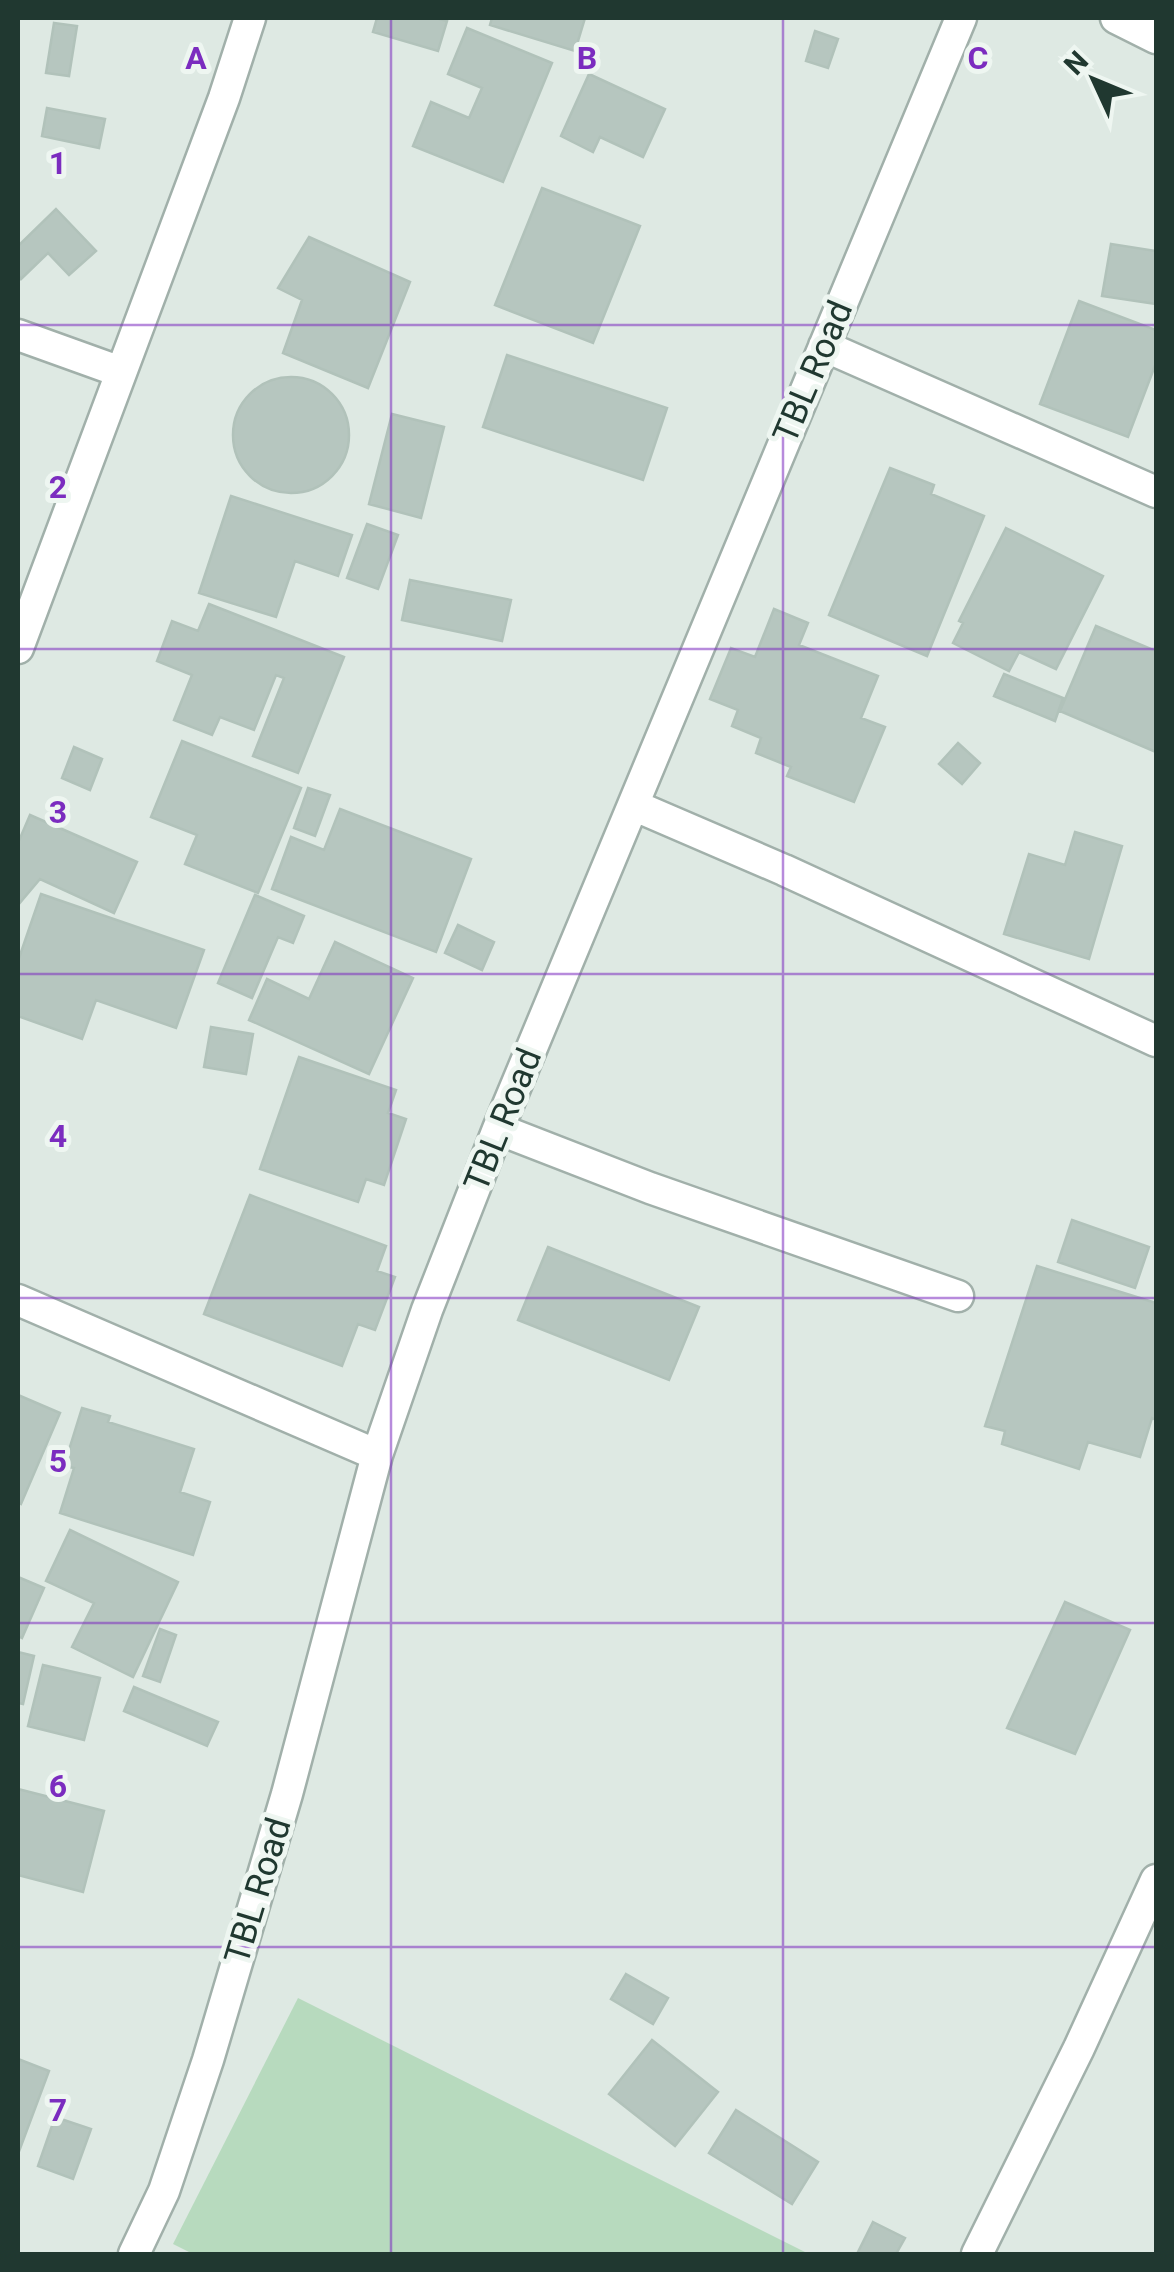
<svg xmlns="http://www.w3.org/2000/svg" width="1174" height="2272" font-family="Roboto,sans-serif">
	<rect width="100%" height="100%" fill="#dee9e3"/>
	<!-- green -->
	<path fill="#b7dabe" d="M 298,1998 L 809,2254 L 193,2254 L 173,2244 Z"/>
	<!-- building -->
	<path fill="#b6c6bf" stroke="#b1c2ba" stroke-width="2.5" d="M 377,18 L 436,18 L 447,21 L 438,51 L 373,32 Z
		M 492,18 L 585,18 L 575,51 L 490,25 Z
		M 54,23 L 77,26 L 69,76 L 46,73 Z
		M 467,28 L 552,63 L 503,182 L 413,146 L 431,102 L 469,118 L 482,88 L 448,74 Z
		M 815,31 L 838,39 L 828,68 L 806,61 Z
		M 589,74 L 665,109 L 643,157 L 600,137 L 593,152 L 561,136 Z
		M 47,108 L 105,119 L 99,148 L 42,136 Z
		M 542,188 L 640,226 L 593,343 L 495,305 Z
		M 56,209 L 96,251 L 69,275 L 48,253 L 21,279 L 18,275 L 18,246 Z
		M 309,237 L 410,282 L 368,388 L 283,353 L 302,300 L 278,288 Z
		M 1111,244 L 1156,251 L 1156,304 L 1102,296 Z
		M 1079,301 L 1156,330 L 1156,363 L 1128,437 L 1040,404 Z
		M 507,355 L 667,408 L 643,480 L 483,427 Z
		M233 435a58 58 0 1 1 116 0a58 58 0 1 1-116 0Z
		M 392,414 L 444,427 L 421,518 L 369,504 Z
		M 890,468 L 934,485 L 931,494 L 984,516 L 927,656 L 829,615 Z
		M 231,496 L 352,535 L 338,576 L 295,561 L 276,617 L 199,593 Z
		M 367,524 L 398,535 L 378,589 L 347,578 Z
		M 1006,528 L 1103,576 L 1056,669 L 1019,652 L 1009,671 L 953,643 L 963,623 L 959,621 Z
		M 410,580 L 511,600 L 502,641 L 402,620 Z
		M 209,604 L 344,657 L 298,773 L 253,756 L 284,678 L 276,675 L 254,730 L 220,717 L 212,735 L 174,720 L 192,675 L 157,661 L 172,621 L 198,631 Z
		M 774,609 L 808,623 L 799,645 L 878,676 L 861,718 L 885,727 L 854,802 L 787,776 L 791,767 L 756,753 L 761,738 L 732,726 L 738,710 L 710,699 L 731,648 L 755,657 Z
		M 1096,626 L 1156,651 L 1156,752 L 1060,711 Z
		M 1004,674 L 1063,698 L 1055,721 L 994,696 Z
		M 182,741 L 301,788 L 258,893 L 185,864 L 197,835 L 151,817 Z
		M 958,743 L 980,763 L 962,784 L 939,764 Z
		M 74,747 L 102,759 L 90,790 L 62,778 Z
		M 308,788 L 330,795 L 315,836 L 294,828 Z
		M 340,809 L 471,859 L 436,952 L 272,889 L 291,837 L 324,850 Z
		M 30,815 L 137,862 L 114,913 L 40,879 L 18,905 L 18,843 Z
		M 1075,832 L 1122,846 L 1089,959 L 1004,934 L 1029,854 L 1065,865 Z
		M 41,894 L 204,950 L 176,1028 L 96,1000 L 82,1039 L 18,1016 L 18,961 Z
		M 255,895 L 304,916 L 293,943 L 278,937 L 252,998 L 218,983 Z
		M 458,925 L 494,942 L 482,970 L 445,953 Z
		M 335,942 L 413,978 L 369,1074 L 249,1020 L 267,979 L 309,999 Z
		M 211,1027 L 253,1034 L 246,1074 L 204,1067 Z
		M 299,1057 L 396,1090 L 388,1113 L 406,1119 L 384,1185 L 366,1179 L 358,1202 L 260,1169 Z
		M 250,1195 L 386,1246 L 377,1271 L 395,1277 L 375,1330 L 358,1324 L 342,1366 L 204,1314 Z
		M 1072,1220 L 1149,1247 L 1135,1288 L 1058,1262 Z
		M 548,1247 L 699,1307 L 669,1380 L 518,1320 Z
		M 1037,1266 L 1156,1303 L 1156,1420 L 1152,1418 L 1140,1457 L 1088,1442 L 1079,1469 L 1002,1444 L 1005,1431 L 985,1426 Z
		M 18,1395 L 60,1413 L 21,1504 L 18,1502 Z
		M 82,1408 L 110,1416 L 108,1422 L 194,1449 L 180,1492 L 210,1502 L 193,1555 L 60,1513 L 74,1468 L 64,1466 Z
		M 70,1530 L 178,1582 L 133,1677 L 72,1647 L 94,1603 L 46,1581 Z
		M 18,1577 L 44,1588 L 22,1638 L 18,1636 Z
		M 1065,1602 L 1130,1630 L 1075,1754 L 1007,1728 Z
		M 160,1629 L 176,1635 L 160,1682 L 143,1676 Z
		M 18,1652 L 34,1656 L 23,1704 L 18,1703 Z
		M 43,1665 L 100,1678 L 84,1740 L 28,1726 Z
		M 134,1687 L 218,1722 L 207,1746 L 124,1711 Z
		M 18,1789 L 104,1811 L 83,1892 L 18,1875 Z
		M 626,1974 L 668,1998 L 653,2024 L 611,1999 Z
		M 652,2040 L 718,2092 L 675,2146 L 609,2094 Z
		M 18,2059 L 49,2071 L 18,2154 Z
		M 736,2110 L 818,2162 L 792,2204 L 709,2153 Z
		M 55,2117 L 91,2129 L 73,2179 L 38,2166 Z
		M 873,2222 L 905,2238 L 896,2254 L 857,2254 Z"/>
	<g fill="none" stroke-linecap="round" stroke-linejoin="round">
		<!-- minor casing -->
		<g stroke="#a1b0aa" stroke-width="35">
			<path id="minor" d="M 1116,18 L 1156,38
				M 18,335 L 121,372
				M 824,346 L 1156,492
				M 18,648 L 224,98 L 250,18
				M 633,805 L 784,870 L 1156,1041
				M 498,1129 L 650,1188 L 958,1296
				M 18,1300 L 377,1455
				M 134,2254 L 164,2191 L 208,2060 L 287,1794 L 377,1455 L 427,1310 L 498,1129 L 961,18
				M 977,2254 L 1079,2048 L 1156,1880"/>
		</g>
		<!-- minor -->
		<use href="#minor" stroke="#fff" stroke-width="30"/>
	</g>
	<!-- grid -->
	<path fill="none" stroke="#7b2cbf" stroke-width="2.5" stroke-opacity="0.55" d="M 391,18 L 391,2254M 783,18 L 783,2254M 18,325 L 1156,325M 18,649 L 1156,649M 18,974 L 1156,974M 18,1298 L 1156,1298M 18,1623 L 1156,1623M 18,1947 L 1156,1947"/>
	<g text-anchor="middle" dominant-baseline="central" stroke-width="10" stroke-linejoin="round" paint-order="stroke">
		<!-- street labels -->
		<g font-size="35" fill="#203830" stroke="#eef6f1">
			<text transform="translate(813 372) rotate(-67)">TBL Road</text>
			<text transform="translate(503 1120) rotate(-68)">TBL Road</text>
			<text transform="translate(258 1891) rotate(-73)">TBL Road</text>
		</g>
	</g>
	<g font-size="32" text-anchor="middle" font-weight="bold" fill="#7b2cbf" stroke="#eef6f1" stroke-width="10" stroke-linejoin="round" paint-order="stroke">
		<text x="196" y="69">A</text>
		<text x="587" y="69">B</text>
		<text x="978" y="69">C</text>
		<text x="58" y="174">1</text>
		<text x="58" y="498">2</text>
		<text x="58" y="823">3</text>
		<text x="58" y="1147">4</text>
		<text x="58" y="1472">5</text>
		<text x="58" y="1797">6</text>
		<text x="58" y="2121">7</text>
	</g>
	<!-- border -->
	<rect width="1174" height="2272" fill="none" stroke="#203830" stroke-width="40"/>
	<!-- north arrow -->
	<g transform="translate(1094 80) rotate(314)" stroke="#eef6f1" stroke-width="8" paint-order="stroke">
	<path d="M0-8L18 38L0 25L-18 38Z" fill="#203830"/>
	<text y="-15" font-size="28" font-weight="bold" text-anchor="middle" fill="#203830">N</text>
	</g>
</svg>
